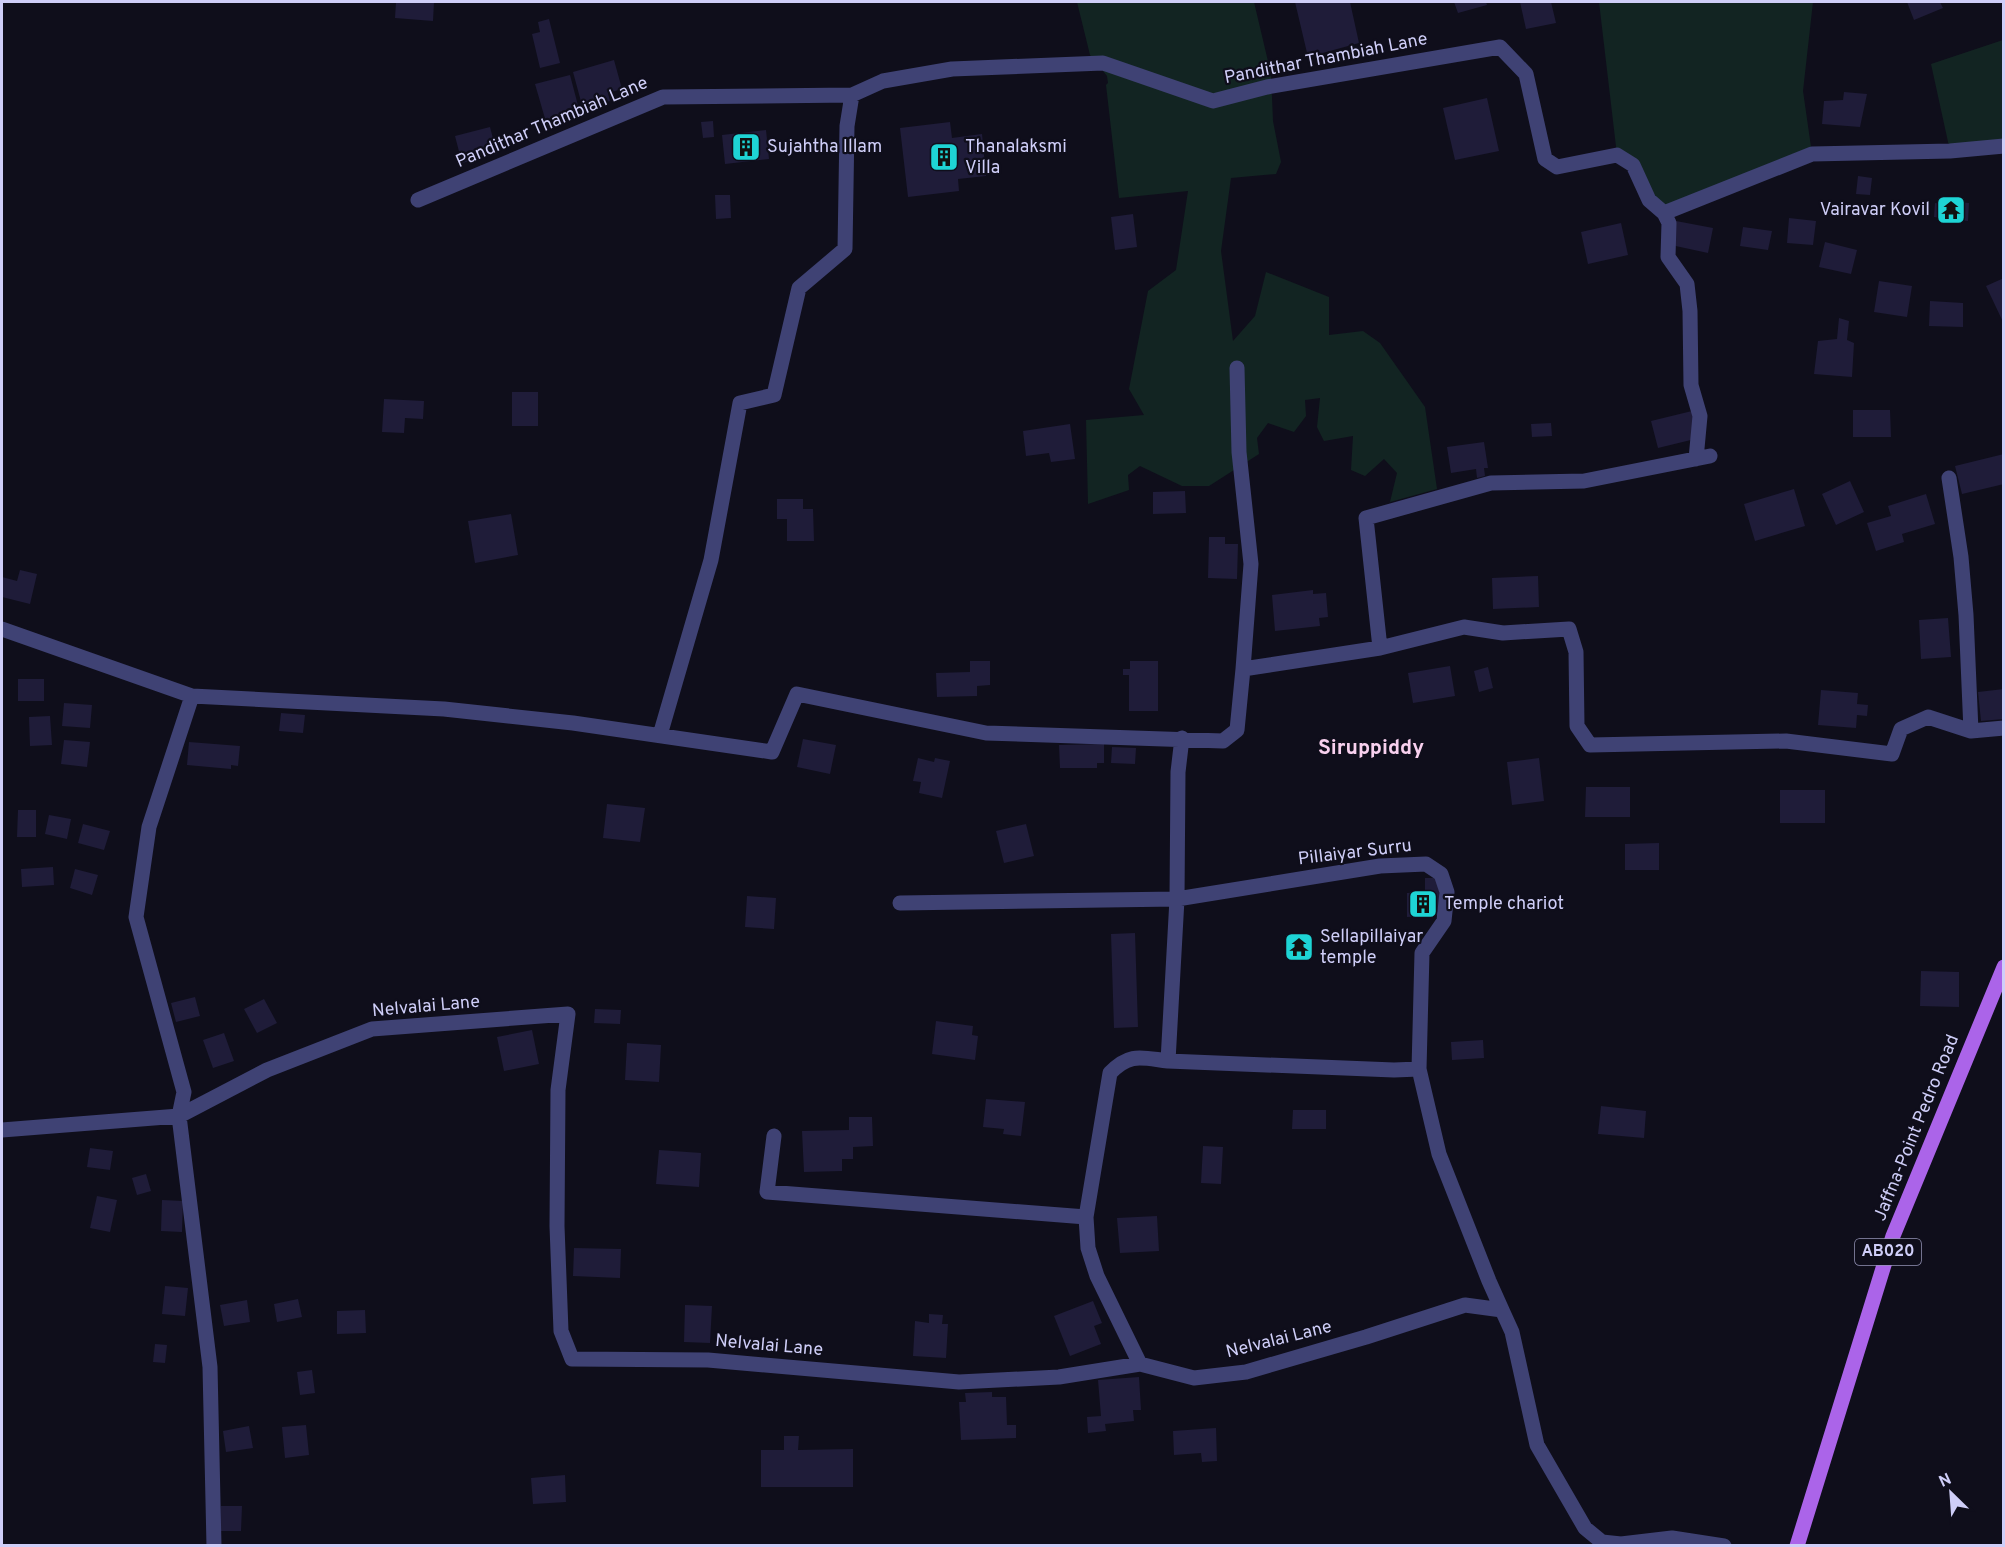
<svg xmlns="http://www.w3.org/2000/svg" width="2005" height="1547" font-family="Overpass,sans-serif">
	<rect width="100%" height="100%" fill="#0f0e1b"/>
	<!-- green -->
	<path fill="#122422" d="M 1077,2 L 1254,2 L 1271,74 L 1273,121 L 1281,162 L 1276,174 L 1231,178 L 1221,251 L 1233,341 L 1255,316 L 1266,272 L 1329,297 L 1329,335 L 1363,331 L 1380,343 L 1425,407 L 1437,489 L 1390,502 L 1397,473 L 1384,459 L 1365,476 L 1351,470 L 1353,436 L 1324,441 L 1317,427 L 1320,398 L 1305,400 L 1306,416 L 1294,432 L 1268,423 L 1257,438 L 1259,454 L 1209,486 L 1182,486 L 1140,466 L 1128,475 L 1129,490 L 1088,504 L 1086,420 L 1144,415 L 1129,389 L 1148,291 L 1176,270 L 1188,191 L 1119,198 L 1106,85 L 1108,83 L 1107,76 L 1090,55 Z
		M 1599,2 L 1813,2 L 1803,91 L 1812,154 L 1664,213 L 1617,155 Z
		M 2003,40 L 2003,146 L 1950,151 L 1931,64 Z"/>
	<!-- building -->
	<path fill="#1f1c39" d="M 396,2 L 434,2 L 433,21 L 395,18 Z
		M 1295,2 L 1350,2 L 1359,43 L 1308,57 Z
		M 1454,2 L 1486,2 L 1487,5 L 1458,13 Z
		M 1520,2 L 1551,2 L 1556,23 L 1526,29 Z
		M 1907,2 L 1940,2 L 1943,8 L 1914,20 Z
		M 549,19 L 560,63 L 540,68 L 532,34 L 540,32 L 538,22 Z
		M 614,60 L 622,89 L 608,93 L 610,101 L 583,109 L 573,72 Z
		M 570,75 L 580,113 L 546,122 L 535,84 Z
		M 1844,92 L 1867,94 L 1860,127 L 1822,124 L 1824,101 L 1843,100 Z
		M 1487,98 L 1499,151 L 1455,160 L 1443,108 Z
		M 713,121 L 714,137 L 703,138 L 701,122 Z
		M 950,122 L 952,138 L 982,134 L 986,176 L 958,179 L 959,191 L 908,197 L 900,128 Z
		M 490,127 L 497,154 L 462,163 L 455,136 Z
		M 766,130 L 769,159 L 725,164 L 722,135 Z
		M 1858,176 L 1872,178 L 1870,195 L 1856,194 Z
		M 715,195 L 730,195 L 731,218 L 716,219 Z
		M 1943,201 L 1969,203 L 1968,221 L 1934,217 L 1935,203 L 1943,204 Z
		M 1133,214 L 1137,247 L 1115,250 L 1111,217 Z
		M 1789,218 L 1816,221 L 1813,245 L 1787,243 Z
		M 1676,221 L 1713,228 L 1708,253 L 1671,245 Z
		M 1621,223 L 1628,255 L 1588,264 L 1581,232 Z
		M 1743,227 L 1772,231 L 1768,250 L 1740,246 Z
		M 1825,242 L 1857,250 L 1851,274 L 1819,267 Z
		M 2004,278 L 2004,324 L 1986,286 Z
		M 1879,281 L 1912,286 L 1907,317 L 1874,312 Z
		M 1930,301 L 1963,303 L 1963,327 L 1929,326 Z
		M 1839,318 L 1849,321 L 1847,340 L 1854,343 L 1852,377 L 1814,374 L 1818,341 L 1837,339 Z
		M 512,392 L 538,392 L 538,426 L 512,426 Z
		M 384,399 L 424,401 L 423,419 L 405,418 L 404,433 L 382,432 Z
		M 1853,410 L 1890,410 L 1891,437 L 1853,437 Z
		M 1692,411 L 1699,438 L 1658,448 L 1651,421 Z
		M 1551,423 L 1552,436 L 1532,437 L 1531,424 Z
		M 1070,424 L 1075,459 L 1051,462 L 1049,453 L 1026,456 L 1023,431 Z
		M 1484,442 L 1488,468 L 1484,468 L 1485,476 L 1477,478 L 1476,469 L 1451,473 L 1447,447 Z
		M 2004,454 L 2004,484 L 1962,494 L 1955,466 Z
		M 1850,481 L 1864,512 L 1836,525 L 1822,494 Z
		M 1794,489 L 1805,526 L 1755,541 L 1744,504 Z
		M 1185,491 L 1186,513 L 1153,514 L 1153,492 Z
		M 1926,494 L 1935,524 L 1902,534 L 1904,542 L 1876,551 L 1867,523 L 1891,516 L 1888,506 Z
		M 777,499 L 803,499 L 803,509 L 813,509 L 814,541 L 787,541 L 787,519 L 777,519 Z
		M 511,514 L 518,555 L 475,563 L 468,521 Z
		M 1209,537 L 1225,537 L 1225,544 L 1238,544 L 1237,579 L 1208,578 Z
		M 20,570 L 37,574 L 30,604 L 2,597 L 2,577 L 17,581 Z
		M 1538,576 L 1539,607 L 1493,609 L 1492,578 Z
		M 1313,590 L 1313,594 L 1326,593 L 1328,617 L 1319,618 L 1320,626 L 1275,631 L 1272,595 Z
		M 1948,618 L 1951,657 L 1921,659 L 1919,620 Z
		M 970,661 L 990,661 L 990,685 L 977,686 L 977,696 L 937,697 L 936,673 L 970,672 Z
		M 1130,661 L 1158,661 L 1158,711 L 1129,711 L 1129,675 L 1123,675 L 1123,669 L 1130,669 Z
		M 1450,666 L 1455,696 L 1413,703 L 1408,673 Z
		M 1488,667 L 1493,688 L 1479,692 L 1474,671 Z
		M 18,679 L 44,679 L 44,701 L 18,701 Z
		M 2004,689 L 2004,719 L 1981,721 L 1978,692 Z
		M 1821,690 L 1858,693 L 1857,704 L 1868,705 L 1867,716 L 1857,715 L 1856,728 L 1818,725 Z
		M 64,703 L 92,705 L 90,728 L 62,726 Z
		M 281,713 L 305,715 L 303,733 L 279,731 Z
		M 50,716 L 52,745 L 30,746 L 29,717 Z
		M 803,739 L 836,745 L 830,774 L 797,767 Z
		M 64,740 L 90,742 L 87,767 L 61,764 Z
		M 189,742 L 240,746 L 238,766 L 231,765 L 231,769 L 187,765 Z
		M 1104,744 L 1104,763 L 1097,763 L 1097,768 L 1060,768 L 1059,745 Z
		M 1112,747 L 1136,748 L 1135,764 L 1111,763 Z
		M 918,758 L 934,762 L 935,758 L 950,761 L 942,798 L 919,793 L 921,782 L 913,781 Z
		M 1539,758 L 1544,801 L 1512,805 L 1507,762 Z
		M 1586,787 L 1630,787 L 1630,817 L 1585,817 Z
		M 1780,790 L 1825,790 L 1825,823 L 1780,823 Z
		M 607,804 L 645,808 L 640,842 L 603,838 Z
		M 18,810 L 36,810 L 36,837 L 17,837 Z
		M 49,815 L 71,819 L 67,839 L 45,834 Z
		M 83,824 L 110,831 L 104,850 L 78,843 Z
		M 1026,824 L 1034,856 L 1004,863 L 996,831 Z
		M 1659,843 L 1659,870 L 1625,870 L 1625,844 Z
		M 53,867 L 54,885 L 22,887 L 21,869 Z
		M 75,869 L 98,875 L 92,895 L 70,888 Z
		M 1425,878 L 1439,878 L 1440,915 L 1407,917 L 1407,893 L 1425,892 Z
		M 747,896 L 776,898 L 774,929 L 745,927 Z
		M 1135,933 L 1138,1027 L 1114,1028 L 1111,934 Z
		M 1921,971 L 1959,972 L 1959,1007 L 1920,1006 Z
		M 195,997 L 200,1016 L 176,1022 L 171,1003 Z
		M 264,999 L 277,1023 L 257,1033 L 244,1009 Z
		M 595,1009 L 621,1010 L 620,1024 L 594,1023 Z
		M 936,1021 L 973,1026 L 972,1035 L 978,1036 L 975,1060 L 932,1054 Z
		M 532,1030 L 539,1064 L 504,1071 L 497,1037 Z
		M 224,1033 L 234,1061 L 213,1068 L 203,1040 Z
		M 1483,1040 L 1484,1058 L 1452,1060 L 1451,1042 Z
		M 627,1043 L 661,1045 L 659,1082 L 625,1080 Z
		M 986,1099 L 1025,1102 L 1021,1136 L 1003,1134 L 1004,1129 L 983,1127 Z
		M 1601,1106 L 1646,1111 L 1644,1138 L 1598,1134 Z
		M 1293,1110 L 1326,1110 L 1326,1129 L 1292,1129 Z
		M 849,1117 L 872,1117 L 873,1146 L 853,1147 L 853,1159 L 842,1159 L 842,1171 L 804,1172 L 802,1131 L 849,1130 Z
		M 1203,1146 L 1223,1147 L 1221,1184 L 1201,1183 Z
		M 90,1148 L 113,1151 L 110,1170 L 87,1167 Z
		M 659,1150 L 701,1153 L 699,1187 L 656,1184 Z
		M 146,1174 L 151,1191 L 137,1195 L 132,1178 Z
		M 97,1196 L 117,1200 L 110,1232 L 90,1228 Z
		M 162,1200 L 183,1201 L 182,1232 L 161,1231 Z
		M 1157,1216 L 1159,1251 L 1120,1253 L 1117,1218 Z
		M 574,1248 L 621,1249 L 620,1278 L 573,1276 Z
		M 165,1286 L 188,1288 L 185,1316 L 162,1314 Z
		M 298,1299 L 302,1317 L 277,1322 L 274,1304 Z
		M 247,1300 L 250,1322 L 224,1326 L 220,1305 Z
		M 1093,1301 L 1102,1323 L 1094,1326 L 1101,1344 L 1070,1356 L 1054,1316 Z
		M 685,1305 L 712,1306 L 710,1343 L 684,1342 Z
		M 365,1310 L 366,1333 L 337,1334 L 337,1311 Z
		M 929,1314 L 943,1315 L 942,1324 L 948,1324 L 946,1358 L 913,1356 L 915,1321 L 929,1323 Z
		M 155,1344 L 167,1345 L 165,1363 L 153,1362 Z
		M 312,1370 L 315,1393 L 300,1395 L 297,1372 Z
		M 1139,1377 L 1141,1410 L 1133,1410 L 1134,1421 L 1105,1424 L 1106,1431 L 1088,1433 L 1087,1417 L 1101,1416 L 1098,1380 Z
		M 992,1392 L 992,1397 L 1006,1397 L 1007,1425 L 1016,1425 L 1016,1438 L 961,1440 L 959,1402 L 966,1402 L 965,1393 Z
		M 306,1425 L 309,1455 L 285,1458 L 282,1427 Z
		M 249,1426 L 253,1448 L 226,1452 L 223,1431 Z
		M 1216,1428 L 1217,1461 L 1202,1462 L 1201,1453 L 1174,1455 L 1173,1431 Z
		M 784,1436 L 799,1436 L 798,1450 L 853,1449 L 853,1487 L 761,1487 L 761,1450 L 784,1450 Z
		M 565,1475 L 566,1502 L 533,1504 L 531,1478 Z
		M 221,1506 L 242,1506 L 241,1531 L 220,1531 Z"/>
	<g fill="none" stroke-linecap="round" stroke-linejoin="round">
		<!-- minor -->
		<path stroke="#3f4274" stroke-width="15" d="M 418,200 L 663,97 L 852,95 L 883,81 L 952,69 L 1103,63 L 1213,101 L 1267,87 L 1500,47 L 1526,74 L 1545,159 L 1557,167 L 1617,155 L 1633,165 L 1649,200 L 1664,213 L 1812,154 L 1950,151 L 2004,146
			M 1664,213 L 1669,223 L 1668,257 L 1687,284 L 1690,311 L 1691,385 L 1700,416 L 1696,459
			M 1237,368 L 1239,452 L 1251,564 L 1243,669
			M 1949,478 L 1961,557 L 1966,615 L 1971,731
			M 2,629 L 192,696 L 444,709 L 573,723 L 772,752 L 797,694 L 986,733 L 1223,741 L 1237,730 L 1243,669 L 1380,648 L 1464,627 L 1503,633 L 1569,629 L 1576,652 L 1577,726 L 1590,745 L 1786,741 L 1892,754 L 1901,729 L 1928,717 L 1971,731 L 2004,728
			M 1380,648 L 1366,518 L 1491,483 L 1584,481 L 1710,456
			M 192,696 L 149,827 L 136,917 L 184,1092 L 179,1116 L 210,1367 L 214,1546
			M 660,735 L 711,560 L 740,403 L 774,395 L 799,288 L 845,249 L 847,126 L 852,95
			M 900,903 L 1177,899 L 1380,866 L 1426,864 L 1441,874 L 1447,892 L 1444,921 L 1422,953 L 1419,1069
			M 1168,1061 L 1177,899 L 1178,772 L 1182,738
			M 2,1130 L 179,1116 L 267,1070 L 372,1029 L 568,1014 L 558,1090 L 557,1226 L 561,1331 L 572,1359 L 708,1360 L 959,1382 L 1059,1377 L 1140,1364 L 1194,1378 L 1246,1372 L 1366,1337 L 1465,1305 L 1502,1310 L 1512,1332 L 1537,1445 L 1585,1528 L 1602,1542 L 1621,1544 L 1672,1538 L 1724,1546
			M 774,1136 L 767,1192 L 1086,1217
			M 1140,1364 L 1097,1276 L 1088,1248 L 1086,1217 L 1110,1073 C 1130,1052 1142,1058 1168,1061 L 1394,1070 L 1419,1069 L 1439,1154 L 1489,1281 L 1502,1310"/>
		<!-- major -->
		<path stroke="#ab64e9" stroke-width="15" d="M 1797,1546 L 1893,1236 L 2004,967"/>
	</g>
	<!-- icons -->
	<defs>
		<g id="building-square" transform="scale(1.5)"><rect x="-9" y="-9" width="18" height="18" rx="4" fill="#1ed4d5" stroke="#0f0e1b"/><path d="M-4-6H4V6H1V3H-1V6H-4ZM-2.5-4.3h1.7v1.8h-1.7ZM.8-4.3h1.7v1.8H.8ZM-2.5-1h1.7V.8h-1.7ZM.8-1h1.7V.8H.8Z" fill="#111"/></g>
		<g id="temple-square" transform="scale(1.5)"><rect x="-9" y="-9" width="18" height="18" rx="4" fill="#1ed4d5" stroke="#0f0e1b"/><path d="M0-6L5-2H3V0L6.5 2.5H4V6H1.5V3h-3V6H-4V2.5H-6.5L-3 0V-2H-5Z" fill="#111"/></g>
	</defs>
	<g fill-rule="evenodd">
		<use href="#building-square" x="746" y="147"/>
		<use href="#building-square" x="944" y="157"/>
		<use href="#temple-square" x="1951" y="210"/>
		<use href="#building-square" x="1423" y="904"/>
		<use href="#temple-square" x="1299" y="947"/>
	</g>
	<g text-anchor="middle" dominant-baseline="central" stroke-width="4.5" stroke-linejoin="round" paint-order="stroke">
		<!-- shield labels -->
		<rect fill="#0f0e1b" stroke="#9594b6" stroke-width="1.5" x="1855" y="1239" width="66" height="26" rx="4.5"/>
		<g font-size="16" font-weight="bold" fill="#cfcef8">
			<text x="1888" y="1252">AB020</text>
		</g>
		<!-- street labels -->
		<g font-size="18" fill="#cfcef8" stroke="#0f0e1b">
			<text transform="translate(1326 59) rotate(-11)">Pandithar Thambiah Lane</text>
			<text transform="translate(552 123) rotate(-23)">Pandithar Thambiah Lane</text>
			<text transform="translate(1355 853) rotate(-7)">Pillaiyar Surru</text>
			<text transform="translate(426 1007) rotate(-5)">Nelvalai Lane</text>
			<text transform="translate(1917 1128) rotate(-68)">Jaffna-Point Pedro Road</text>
			<text transform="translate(1279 1340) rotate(-14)">Nelvalai Lane</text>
			<text transform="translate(769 1346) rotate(5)">Nelvalai Lane</text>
		</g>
		<!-- poi labels -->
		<g font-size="18" fill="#cfcef8" stroke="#0f0e1b" text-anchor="start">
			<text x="767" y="147">Sujahtha Illam</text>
			<text x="965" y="147">Thanalaksmi<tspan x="965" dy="21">Villa</tspan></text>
			<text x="1930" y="210" text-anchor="end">Vairavar Kovil</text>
			<text x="1444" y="904">Temple chariot</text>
			<text x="1320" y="937">Sellapillaiyar<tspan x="1320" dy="21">temple</tspan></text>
		</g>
		<!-- quarter labels -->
		<g font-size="21" font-weight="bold" fill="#f8d0ee" stroke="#0f0e1b">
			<text x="1371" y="748">Siruppiddy</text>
		</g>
	</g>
	<!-- border -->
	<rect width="2005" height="1547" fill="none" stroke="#cfcef8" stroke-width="6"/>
	<!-- north arrow -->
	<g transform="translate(1951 1493) rotate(335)" stroke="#0f0e1b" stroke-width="4.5" paint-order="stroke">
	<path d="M0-4.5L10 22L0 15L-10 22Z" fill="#cfcef8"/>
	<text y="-9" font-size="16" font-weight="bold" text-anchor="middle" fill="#cfcef8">N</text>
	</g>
</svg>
